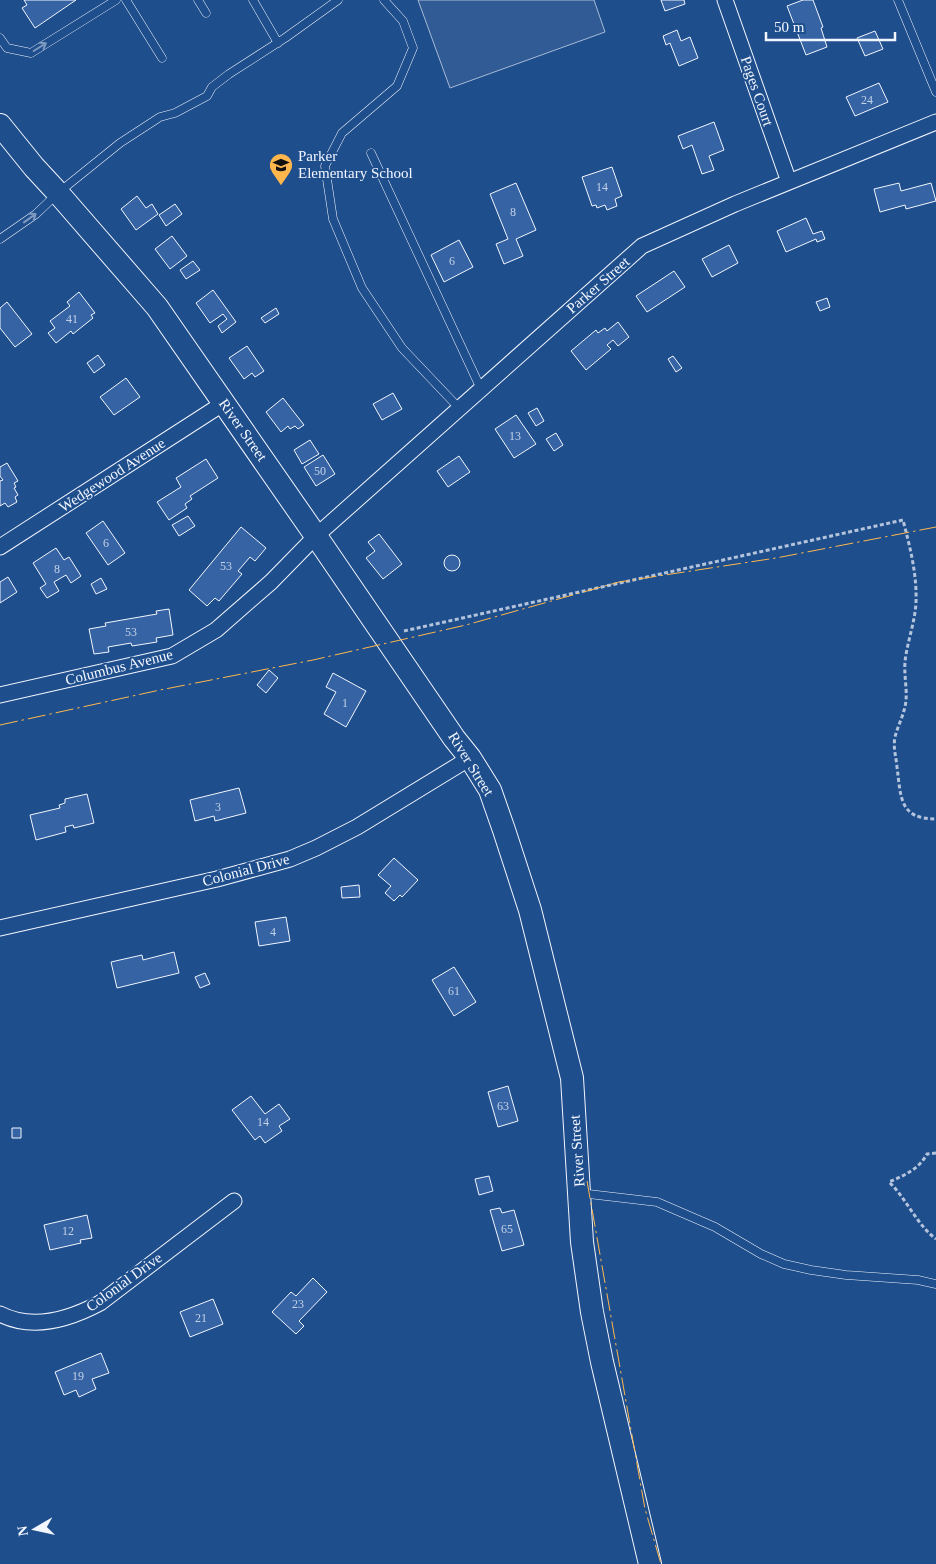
<svg xmlns="http://www.w3.org/2000/svg" width="936" height="1564" font-family="'Times New Roman',serif">
	<rect width="100%" height="100%" fill="#1f4e8c"/>
	<!-- built -->
	<path fill="#305b95" stroke="#a8bbd7" d="M 418,0 L 594,0 L 605,32 L 450,88 Z"/>
	<!-- building -->
	<path fill="#3563a3" stroke="#f2f6ff" d="M 24,0 L 76,0 L 35,28 L 22,8 L 27,5 Z
		M 661,0 L 684,0 L 685,4 L 665,11 Z
		M 803,0 L 813,0 L 823,27 L 821,28 L 827,47 L 806,55 L 787,6 Z
		M 677,30 L 681,41 L 690,37 L 698,58 L 679,66 L 670,43 L 666,45 L 663,36 Z
		M 875,31 L 883,49 L 865,56 L 857,38 Z
		M 879,83 L 888,102 L 855,116 L 846,97 Z
		M 714,122 L 724,150 L 709,156 L 714,170 L 702,174 L 692,145 L 683,149 L 678,136 Z
		M 612,167 L 622,196 L 615,199 L 617,206 L 607,210 L 605,205 L 597,208 L 596,205 L 592,206 L 582,177 Z
		M 516,183 L 536,230 L 516,239 L 523,256 L 504,264 L 496,244 L 508,239 L 490,194 Z
		M 899,183 L 901,191 L 931,183 L 936,201 L 906,209 L 905,205 L 880,212 L 874,189 Z
		M 137,196 L 146,208 L 152,204 L 158,214 L 136,230 L 121,209 Z
		M 175,204 L 182,214 L 166,226 L 159,215 Z
		M 806,218 L 813,234 L 822,231 L 825,239 L 817,242 L 816,239 L 786,252 L 777,231 Z
		M 172,236 L 187,256 L 170,269 L 155,249 Z
		M 459,240 L 473,267 L 444,282 L 431,255 Z
		M 729,245 L 738,263 L 712,277 L 702,259 Z
		M 193,261 L 200,270 L 186,279 L 180,270 Z
		M 674,271 L 685,287 L 647,312 L 636,296 Z
		M 213,290 L 236,322 L 222,333 L 218,326 L 227,319 L 223,314 L 210,323 L 196,303 Z
		M 79,292 L 95,313 L 91,315 L 93,318 L 73,334 L 71,331 L 56,343 L 48,333 L 55,328 L 50,321 L 70,306 L 67,302 Z
		M 827,298 L 830,307 L 820,311 L 816,302 Z
		M 7,302 L 32,334 L 15,347 L 0,328 L 0,308 Z
		M 276,308 L 279,314 L 265,323 L 261,318 Z
		M 618,322 L 629,337 L 618,346 L 613,340 L 607,345 L 611,349 L 586,370 L 571,351 L 596,330 L 598,333 L 605,328 L 607,331 Z
		M 247,346 L 264,371 L 255,377 L 252,373 L 244,379 L 229,358 Z
		M 98,355 L 105,365 L 94,373 L 87,363 Z
		M 673,356 L 682,368 L 676,372 L 668,359 Z
		M 126,378 L 140,397 L 114,415 L 100,397 Z
		M 393,393 L 402,409 L 382,420 L 373,404 Z
		M 283,398 L 304,425 L 298,429 L 295,426 L 290,429 L 288,426 L 281,432 L 266,412 Z
		M 537,408 L 544,421 L 536,426 L 528,413 Z
		M 516,415 L 536,444 L 514,458 L 495,429 Z
		M 556,433 L 563,445 L 554,451 L 546,439 Z
		M 310,440 L 319,454 L 302,464 L 294,450 Z
		M 323,455 L 335,474 L 316,486 L 304,467 Z
		M 459,456 L 470,472 L 448,487 L 437,471 Z
		M 206,459 L 218,478 L 190,496 L 192,499 L 185,504 L 187,508 L 169,520 L 157,502 L 181,487 L 176,478 Z
		M 7,463 L 18,481 L 14,483 L 16,487 L 14,488 L 18,495 L 15,497 L 17,502 L 8,507 L 5,503 L 0,506 L 0,481 L 3,480 L 0,476 L 0,467 Z
		M 188,516 L 195,526 L 179,536 L 172,525 Z
		M 103,521 L 125,553 L 108,565 L 86,533 Z
		M 241,527 L 266,548 L 255,561 L 250,557 L 238,571 L 242,574 L 219,601 L 215,598 L 207,606 L 189,590 Z
		M 379,534 L 402,564 L 383,579 L 366,558 L 375,551 L 368,542 Z
		M 56,548 L 64,560 L 69,557 L 81,576 L 71,583 L 66,575 L 54,582 L 59,591 L 47,598 L 40,588 L 46,584 L 33,563 Z
		M444 563a8 8 0 1 1 16 0a8 8 0 1 1-16 0Z
		M 8,577 L 17,592 L 0,603 L 0,582 Z
		M 101,578 L 107,589 L 96,594 L 91,584 Z
		M 169,609 L 173,635 L 156,638 L 157,642 L 132,646 L 131,643 L 108,647 L 109,652 L 94,654 L 89,629 L 106,626 L 105,623 L 157,614 L 156,611 Z
		M 269,670 L 278,678 L 266,693 L 257,685 Z
		M 333,673 L 366,691 L 346,727 L 324,714 L 336,692 L 326,687 Z
		M 239,788 L 246,813 L 215,821 L 214,816 L 195,821 L 190,800 Z
		M 87,794 L 94,823 L 74,828 L 73,825 L 65,827 L 66,832 L 36,840 L 30,815 L 60,808 L 59,805 L 65,803 L 65,799 Z
		M 394,858 L 418,880 L 402,897 L 400,895 L 394,901 L 385,893 L 391,886 L 378,875 Z
		M 359,885 L 360,897 L 342,898 L 341,887 Z
		M 286,917 L 290,941 L 259,946 L 255,922 Z
		M 174,952 L 179,973 L 117,988 L 111,962 L 142,955 L 143,960 Z
		M 454,967 L 476,1002 L 454,1016 L 432,980 Z
		M 205,973 L 210,984 L 200,988 L 195,977 Z
		M 508,1086 L 518,1121 L 498,1127 L 488,1092 Z
		M 251,1096 L 265,1114 L 279,1104 L 290,1119 L 279,1126 L 282,1131 L 265,1143 L 260,1136 L 255,1140 L 232,1110 Z
		M 12,1128 L 21,1128 L 21,1138 L 12,1138 Z
		M 489,1176 L 493,1191 L 479,1195 L 475,1179 Z
		M 500,1208 L 502,1213 L 514,1210 L 524,1245 L 502,1251 L 490,1210 Z
		M 87,1215 L 92,1238 L 80,1240 L 81,1243 L 50,1250 L 44,1225 Z
		M 313,1278 L 327,1292 L 299,1321 L 304,1326 L 296,1334 L 272,1312 L 291,1292 L 296,1296 Z
		M 213,1299 L 223,1324 L 190,1337 L 180,1312 Z
		M 101,1353 L 109,1373 L 92,1379 L 96,1389 L 79,1397 L 76,1390 L 64,1395 L 55,1372 Z"/>
	<g fill="none" stroke-linecap="round" stroke-linejoin="round">
		<!-- service casing -->
		<g stroke="#f2f6ff" stroke-width="9">
			<path id="service" d="M 126,0 L 162,58
				M 198,0 L 206,13
				M 253,0 L 278,43
				M 384,0 L 403,21 L 413,48 L 397,86 L 342,133 L 325,166 L 333,219 L 362,288 L 402,348 L 459,408
				M 898,0 L 936,92
				M 0,38 L 7,48 L 31,53 L 116,0
				M 371,153 L 481,389
				M 0,239 L 36,214 L 58,193 L 120,143 L 160,117 L 175,113 L 207,96 L 212,87 L 229,74 L 285,38 L 338,0
				M 580,1193 L 657,1202 L 715,1227 L 761,1254 L 784,1264 L 811,1270 L 846,1275 L 918,1280 L 936,1284"/>
		</g>
		<!-- minor casing -->
		<g stroke="#f2f6ff" stroke-width="17">
			<path id="minor" d="M 725,0 L 789,182
				M 0,547 L 224,403
				M 0,695 L 172,656 L 216,630 L 271,582 L 316,536 L 642,246 L 735,204 L 936,122
				M 0,928 L 217,879 L 290,859 L 316,848 L 357,827 L 470,758
				M 0,1314 C 33,1331 70,1319 100,1303 L 234,1201"/>
		</g>
		<!-- secondary casing -->
		<g stroke="#f2f6ff" stroke-width="24">
			<path id="secondary" d="M 0,125 L 34,167 L 58,193 L 157,307 L 316,536 L 454,738 L 470,758 L 490,790 L 504,830 L 530,910 L 572,1078 L 582,1242 L 592,1312 L 602,1362 L 650,1564"/>
		</g>
		<!-- path -->
		<path stroke="#b3c4dc" stroke-width="3" stroke-dasharray="4 2.5" stroke-linecap="butt" d="M 404,631 L 903,520 C 910,547 917,574 916,602 C 915,623 907,642 905,662 C 904,675 907,688 906,700 C 905,713 898,725 895,737 C 893,748 896,756 897,767 C 901,797 899,819 936,819
			M 936,1153 L 927,1154 C 919,1169 905,1175 889,1182 C 907,1199 916,1224 936,1239"/>
		<!-- service -->
		<use href="#service" stroke="#1f4e8c" stroke-width="8"/>
		<!-- minor -->
		<use href="#minor" stroke="#1f4e8c" stroke-width="15"/>
		<!-- secondary -->
		<use href="#secondary" stroke="#1f4e8c" stroke-width="22"/>
		<!-- power -->
		<path stroke="#ffb74d" stroke-width="1" stroke-dasharray="18 4 2.5 4" stroke-linecap="butt" d="M 0,725 L 160,690 L 313,660 L 466,625 L 619,582 L 776,558 L 936,527
			M 587,1181 L 645,1509 L 661,1564"/>
	</g>
	<!-- one-way arrows -->
	<defs><path id="oneway-shaft" d="M-6 0H5M1.5-3L5.5 0L1.5 3" fill="none" stroke-width="1.6" stroke-linecap="round" stroke-linejoin="round" transform="scale(1.25)"/></defs>
	<g stroke="#7e9ac0">
		<use href="#oneway-shaft" transform="translate(40 47) rotate(-32)"/>
		<use href="#oneway-shaft" transform="translate(30 218) rotate(-36)"/>
	</g>
	<!-- icons -->
	<defs>
		<g id="school-pin" transform="scale(1.25)"><path d="M0 17L-7.5 6A9.5 9.5 0 1 1 7.5 6Z" fill="#ffb74d" stroke="#1f4e8c"/><path d="M0-5L7-2L0 1L-7-2ZM-4 1L0 2.5L4 1V4Q0 6-4 4Z" fill="#111"/></g>
	</defs>
	<g fill-rule="evenodd">
		<use href="#school-pin" x="281" y="165"/>
	</g>
	<g text-anchor="middle" dominant-baseline="central" stroke-width="4" stroke-linejoin="round" paint-order="stroke">
		<!-- number labels -->
		<g font-size="12" fill="#c3d1e8">
			<text x="867" y="100">24</text>
			<text x="602" y="187">14</text>
			<text x="513" y="212">8</text>
			<text x="452" y="261">6</text>
			<text x="72" y="319">41</text>
			<text x="515" y="436">13</text>
			<text x="320" y="471">50</text>
			<text x="106" y="543">6</text>
			<text x="226" y="566">53</text>
			<text x="57" y="569">8</text>
			<text x="131" y="632">53</text>
			<text x="345" y="703">1</text>
			<text x="218" y="807">3</text>
			<text x="273" y="932">4</text>
			<text x="454" y="991">61</text>
			<text x="503" y="1106">63</text>
			<text x="263" y="1122">14</text>
			<text x="507" y="1229">65</text>
			<text x="68" y="1231">12</text>
			<text x="298" y="1304">23</text>
			<text x="201" y="1318">21</text>
			<text x="78" y="1376">19</text>
		</g>
		<!-- street labels -->
		<g font-size="15" fill="#f2f6ff" stroke="#1f4e8c">
			<text transform="translate(757 91) rotate(71)">Pages Court</text>
			<text transform="translate(598 285) rotate(-41)">Parker Street</text>
			<text transform="translate(243 430) rotate(55)">River Street</text>
			<text transform="translate(112 475) rotate(-33)">Wedgewood Avenue</text>
			<text transform="translate(119 667) rotate(-14)">Columbus Avenue</text>
			<text transform="translate(471 764) rotate(58)">River Street</text>
			<text transform="translate(246 870) rotate(-15)">Colonial Drive</text>
			<text transform="translate(577 1151) rotate(-94)">River Street</text>
			<text transform="translate(124 1282) rotate(-36)">Colonial Drive</text>
		</g>
		<!-- poi labels -->
		<g font-size="15" fill="#f2f6ff" stroke="#1f4e8c" text-anchor="start">
			<text x="298" y="156">Parker<tspan x="298" dy="17">Elementary School</tspan></text>
		</g>
	</g>
	<!-- north arrow -->
	<g transform="translate(35 1529) rotate(261)" stroke="#1f4e8c" stroke-width="4" paint-order="stroke">
	<path d="M0-4L9 19L0 12L-9 19Z" fill="#f2f6ff"/>
	<text y="-8" font-size="14" font-weight="bold" text-anchor="middle" fill="#f2f6ff">N</text>
	</g>
	<!-- scale -->
	<path d="M766 32v8h129v-8" fill="none" stroke="#f2f6ff" stroke-width="2.5"/>
	<text x="774" y="32" font-size="15" fill="#f2f6ff" stroke="#1f4e8c" stroke-width="4" paint-order="stroke">50 m</text>
</svg>
